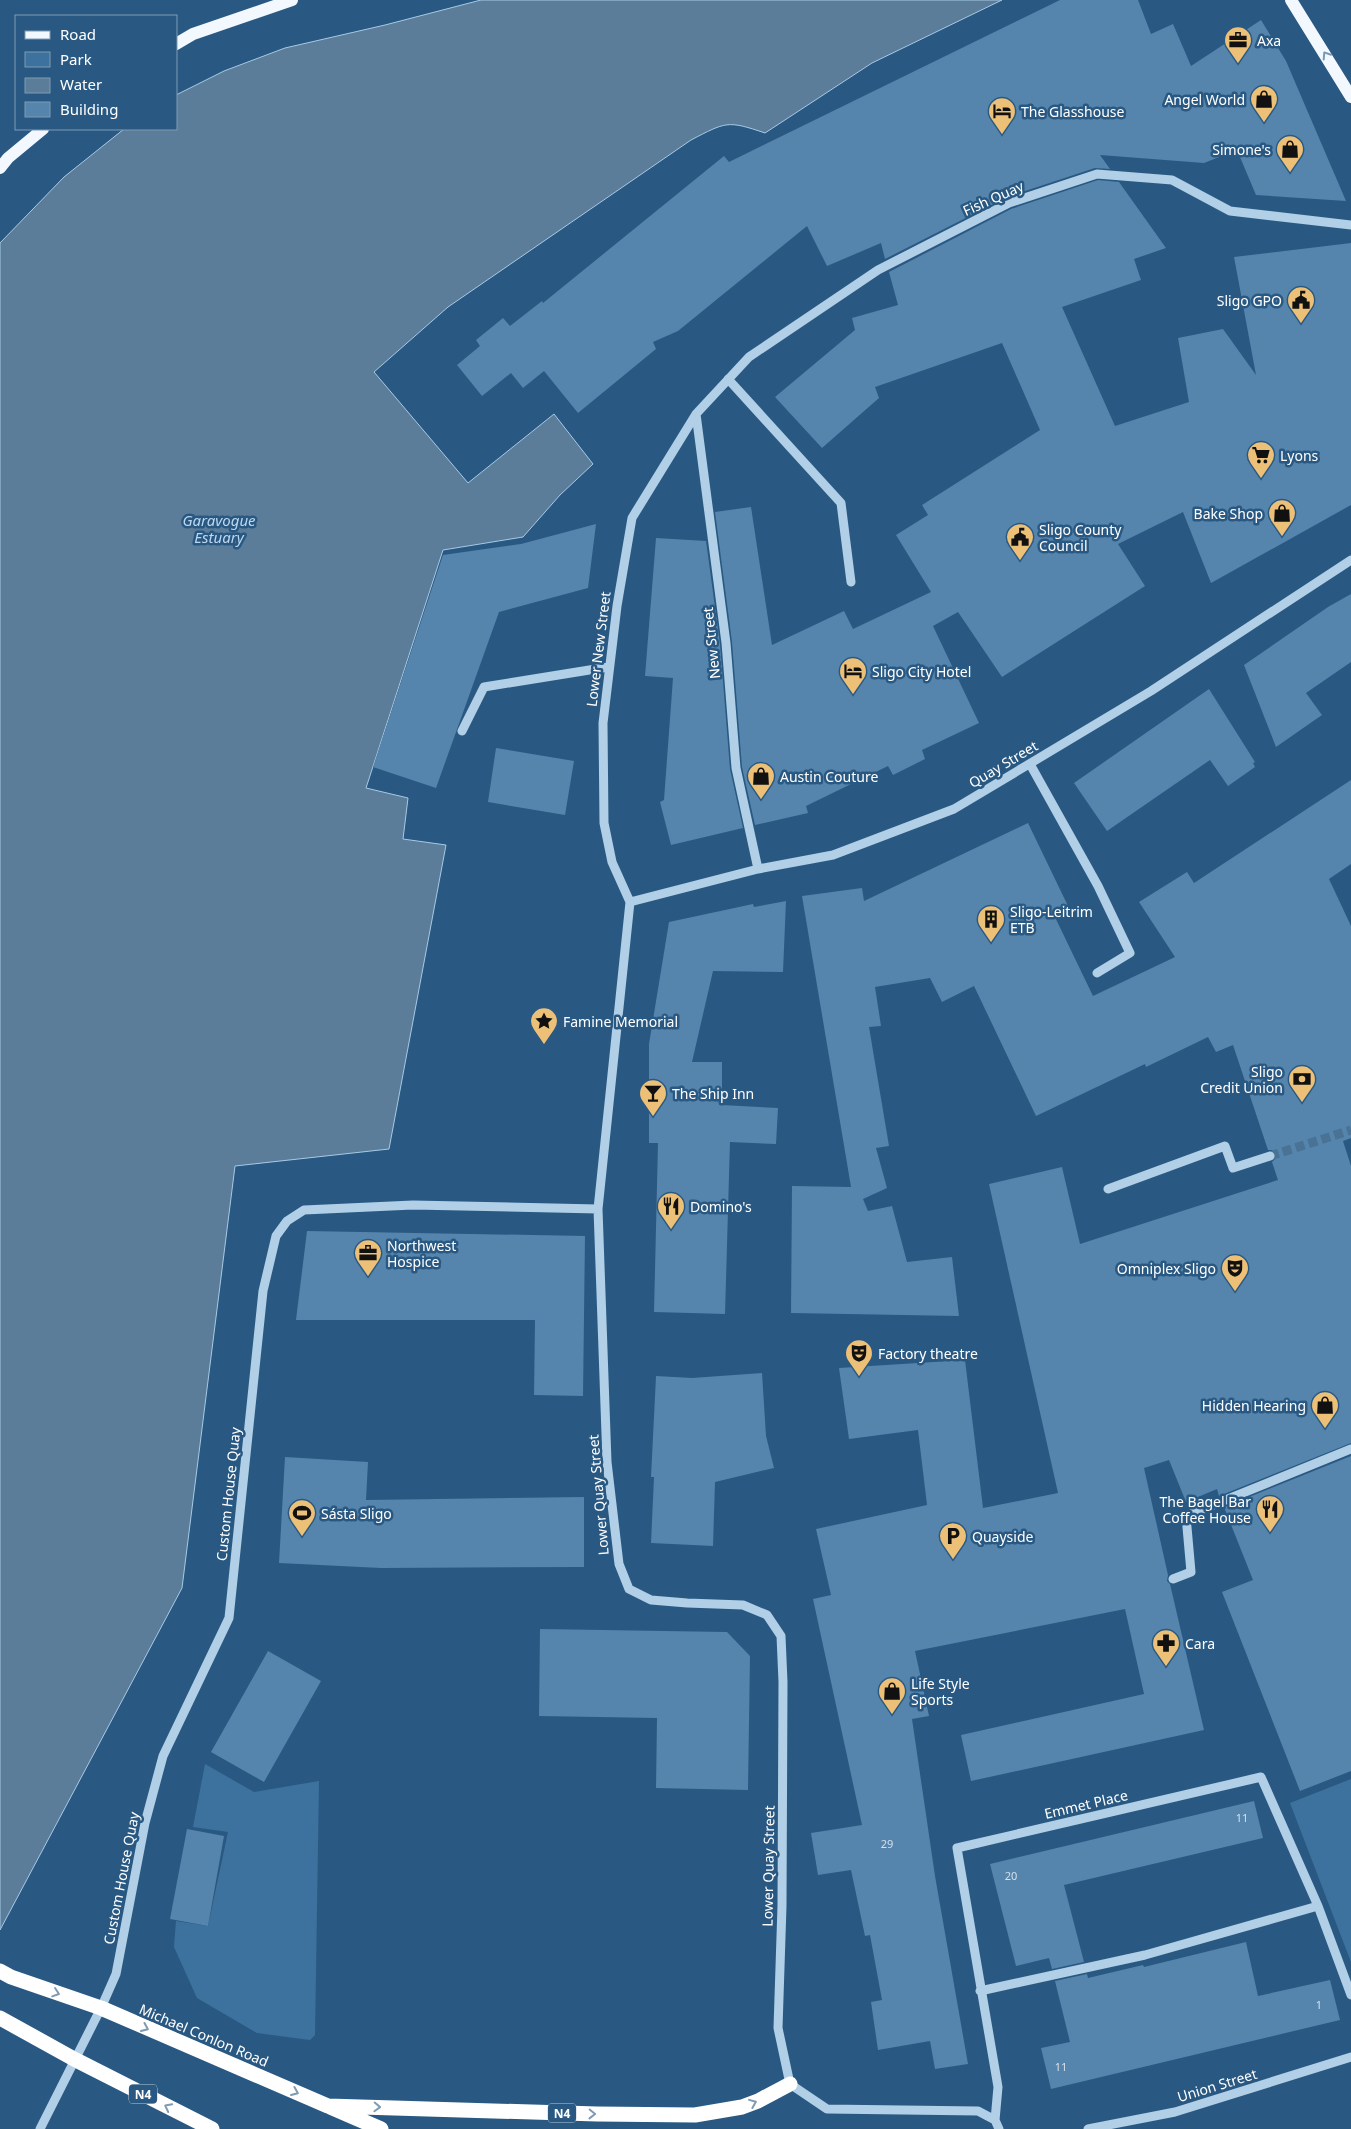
<svg xmlns="http://www.w3.org/2000/svg" width="1351" height="2129" font-family="'Noto Sans',sans-serif">
	<rect width="100%" height="100%" fill="#295982"/>
	<!-- green -->
	<path fill="#3d729f" d="M 205,1764 L 254,1792 L 319,1781 L 315,2035 L 310,2040 L 257,2033 L 197,1998 L 174,1947 L 176,1921 L 208,1926 L 228,1832 L 193,1827 Z
		M 1351,1779 L 1351,1962 L 1290,1803 Z"/>
	<!-- water -->
	<path fill="#5b7d99" stroke="#a6cae6" d="M 481,0 L 1002,0 L 872,63 L 765,133 C 727,120 726,122 691,140 L 448,307 L 374,372 L 468,483 L 554,414 L 593,464 L 560,495 L 523,537 L 443,550 L 366,788 L 408,798 L 403,839 L 446,845 L 389,1149 L 235,1166 L 182,1588 L 0,1930 L 0,243 L 64,177 L 124,129 L 176,129 L 176,95 L 224,71 L 285,48 L 385,25 Z"/>
	<!-- building -->
	<path fill="#5584ac" d="M 1060,0 L 1138,0 L 1151,34 L 1173,24 L 1191,66 L 1261,20 L 1286,61 L 1346,201 L 1256,195 L 1237,150 L 1204,163 L 1100,155 L 1110,169 L 1095,168 L 1007,197 L 885,259 L 881,243 L 827,266 L 807,226 L 678,331 L 653,342 L 656,349 L 578,413 L 544,371 L 523,388 L 511,373 L 482,396 L 457,365 L 480,346 L 476,340 L 503,318 L 510,326 L 542,301 L 543,303 L 724,156 L 729,162 Z
		M 1098,180 L 1119,182 L 1166,248 L 1134,259 L 1141,280 L 1062,307 L 1115,426 L 1189,402 L 1178,338 L 1223,329 L 1256,375 L 1234,257 L 1351,243 L 1351,505 L 1211,583 L 1183,512 L 1118,544 L 1145,586 L 1002,677 L 958,612 L 933,626 L 979,723 L 922,750 L 925,759 L 893,775 L 888,766 L 806,806 L 808,813 L 755,825 L 742,767 L 732,642 L 715,512 L 751,507 L 772,645 L 844,611 L 853,629 L 931,592 L 896,535 L 928,515 L 922,505 L 1040,430 L 1002,343 L 875,387 L 879,398 L 822,448 L 775,397 L 855,330 L 852,318 L 898,305 L 889,272 L 1011,209 Z
		M 596,524 L 588,588 L 499,612 L 436,788 L 373,767 L 443,555 L 521,544 Z
		M 656,538 L 706,541 L 720,644 L 730,769 L 743,828 L 671,845 L 660,802 L 664,800 L 673,678 L 645,676 Z
		M 1351,594 L 1351,662 L 1306,693 L 1322,715 L 1276,747 L 1244,665 L 1328,607 Z
		M 1209,689 L 1255,762 L 1253,763 L 1255,767 L 1228,786 L 1210,760 L 1107,831 L 1074,783 Z
		M 496,748 L 574,761 L 565,815 L 488,802 Z
		M 1351,780 L 1351,864 L 1329,879 L 1351,926 L 1351,1138 L 1343,1141 L 1351,1166 L 1351,1443 L 1219,1496 L 1217,1489 L 1186,1502 L 1169,1460 L 1144,1468 L 1168,1575 L 1167,1581 L 1170,1584 L 1204,1730 L 971,1781 L 961,1735 L 1144,1694 L 1125,1609 L 915,1651 L 929,1716 L 912,1719 L 935,1876 L 968,2064 L 935,2069 L 930,2041 L 878,2050 L 871,2002 L 882,2000 L 870,1935 L 865,1936 L 851,1870 L 818,1875 L 811,1833 L 862,1825 L 813,1599 L 831,1595 L 816,1529 L 927,1505 L 918,1430 L 849,1439 L 839,1368 L 965,1360 L 983,1508 L 1058,1493 L 989,1184 L 1062,1167 L 1080,1244 L 1278,1180 L 1272,1162 L 1276,1158 L 1276,1154 L 1272,1150 L 1268,1150 L 1233,1045 L 1216,1052 L 1208,1037 L 1146,1067 L 1145,1064 L 1036,1116 L 974,986 L 942,1002 L 930,978 L 875,987 L 881,1026 L 869,1027 L 889,1146 L 876,1148 L 887,1188 L 863,1199 L 868,1211 L 892,1206 L 907,1262 L 952,1257 L 959,1316 L 791,1313 L 792,1186 L 851,1187 L 802,896 L 862,888 L 864,901 L 1028,823 L 1068,906 L 1053,913 L 1093,996 L 1175,957 L 1139,902 L 1187,872 L 1194,883 Z
		M 786,901 L 783,972 L 713,971 L 692,1062 L 722,1062 L 722,1105 L 778,1108 L 776,1144 L 730,1142 L 725,1314 L 654,1312 L 658,1143 L 649,1143 L 649,1044 L 669,922 L 753,904 L 754,907 Z
		M 307,1231 L 585,1236 L 583,1396 L 534,1395 L 535,1320 L 296,1320 Z
		M 762,1373 L 766,1436 L 774,1468 L 715,1482 L 713,1546 L 651,1543 L 654,1477 L 651,1477 L 656,1376 L 692,1378 Z
		M 1351,1456 L 1351,1771 L 1300,1791 L 1222,1592 L 1253,1580 L 1224,1507 Z
		M 285,1457 L 368,1462 L 366,1500 L 584,1497 L 584,1567 L 381,1568 L 279,1563 Z
		M 540,1629 L 727,1632 L 750,1656 L 748,1790 L 656,1788 L 657,1718 L 539,1716 Z
		M 268,1651 L 321,1681 L 264,1782 L 211,1752 Z
		M 1254,1801 L 1263,1838 L 1064,1885 L 1084,1962 L 1052,1969 L 1049,1958 L 1016,1966 L 990,1864 Z
		M 187,1829 L 224,1836 L 208,1926 L 170,1919 Z
		M 1246,1942 L 1258,1996 L 1330,1980 L 1340,2020 L 1051,2089 L 1041,2048 L 1070,2042 L 1055,1981 L 1087,1974 L 1088,1978 L 1143,1965 L 1144,1967 Z"/>
	<g fill="none" stroke-linecap="round" stroke-linejoin="round">
		<!-- minor-tunnel -->
		<path stroke="#497295" stroke-width="9" stroke-dasharray="9 4.5" stroke-linecap="butt" d="M 1270,1156 L 1351,1130"/>
		<!-- minor -->
		<path stroke="#b1cfe6" stroke-width="9" d="M 728,379 L 841,503 L 851,582
			M 696,414 L 726,643 L 736,768 L 758,869
			M 462,731 L 484,687 L 608,667
			M 1030,764 L 1098,886 L 1130,953 L 1097,973
			M 630,902 L 598,1209 L 607,1462 L 619,1564 L 629,1589 L 651,1600 L 687,1603 L 743,1605 L 767,1615 L 781,1636 L 783,1682 L 782,1906 L 778,2028 L 790,2084 L 827,2109 L 978,2111 L 995,2120
			M 630,902 L 612,862 L 604,823 L 603,723 L 617,606 L 632,518 L 696,414 L 749,357 L 878,270 L 1009,203 L 1097,174 L 1172,180 L 1230,211 L 1351,225
			M 630,902 L 758,869 L 833,855 L 954,809 L 1151,691 L 1351,560
			M 1108,1189 L 1225,1146 L 1233,1168 L 1270,1156
			M 1173,1579 L 1191,1572 L 1186,1516 L 1351,1449
			M 980,1991 L 1145,1955 L 1318,1906
			M 995,2120 L 998,2087 L 957,1848 L 1261,1777 L 1318,1906 L 1351,1995
			M 995,2120 L 999,2129
			M 40,2129 L 101,2008 L 116,1974 L 145,1823 L 163,1756 L 229,1618 L 263,1291 L 276,1236 L 287,1221 L 304,1210 L 413,1205 L 598,1209
			M 1088,2129 L 1175,2112 L 1351,2057"/>
		<!-- major -->
		<path stroke="#f2f8fd" stroke-width="12" d="M 1291,0 L 1351,97
			M 176,44 L 193,34 L 292,0
			M 0,168 L 8,158 L 43,129"/>
		<!-- highway -->
		<path stroke="#fff" stroke-width="15" d="M 0,1971 L 11,1977 L 101,2008 L 381,2129
			M 0,2018 L 74,2059 L 212,2129
			M 328,2106 L 597,2114 L 695,2115 L 742,2107 L 758,2101 L 790,2084"/>
	</g>
	<!-- one-way arrows -->
	<defs><path id="oneway-chevron" d="M-2-3.5L2.5 0L-2 3.5" fill="none" stroke-width="1.6" stroke-linecap="round" stroke-linejoin="round" transform="scale(1.25)"/></defs>
	<use stroke="#7999b3" href="#oneway-chevron" transform="translate(1326 55) rotate(-123)"/>
	<g stroke="#7f9bb4">
		<use href="#oneway-chevron" transform="translate(56 1993) rotate(19)"/>
		<use href="#oneway-chevron" transform="translate(145 2028) rotate(24)"/>
		<use href="#oneway-chevron" transform="translate(295 2092) rotate(23)"/>
		<use href="#oneway-chevron" transform="translate(753 2103) rotate(-22)"/>
		<use href="#oneway-chevron" transform="translate(168 2107) rotate(-153)"/>
		<use href="#oneway-chevron" transform="translate(377 2107) rotate(2)"/>
		<use href="#oneway-chevron" transform="translate(592 2114) rotate(1)"/>
	</g>
	<!-- icons -->
	<defs>
		<g id="office-pin" transform="scale(1.4375)"><path d="M0 17L-7.5 6A9.5 9.5 0 1 1 7.5 6Z" fill="#edc078" stroke="#295982"/><path d="M-6-3h4V-5.5h4V-3h4V5H-6ZM-1-4.5V-3h2v-1.5ZM-6 0V1H6V0Z" fill="#111"/></g>
		<g id="shop-pin" transform="scale(1.4375)"><path d="M0 17L-7.5 6A9.5 9.5 0 1 1 7.5 6Z" fill="#edc078" stroke="#295982"/><path d="M-5-2.5h2.3a2.7 3.5 0 0 1 5.4 0H5L5.5 6h-11ZM-1.5-2.5h3a1.5 2.3 0 0 0-3 0Z" fill="#111"/></g>
		<g id="hotel-pin" transform="scale(1.4375)"><path d="M0 17L-7.5 6A9.5 9.5 0 1 1 7.5 6Z" fill="#edc078" stroke="#295982"/><path d="M-6-4.5h1.5V1H6V5H4.5V3h-9V5H-6ZM-4 0a1.8 1.8 0 1 1 3.6 0ZM.5 0V-2.5h3Q6-2.5 6 0Z" fill="#111"/></g>
		<g id="civic-pin" transform="scale(1.4375)"><path d="M0 17L-7.5 6A9.5 9.5 0 1 1 7.5 6Z" fill="#edc078" stroke="#295982"/><path d="M-.6-6.5H3V-4.5H.6V-3L4-1V1h2V6H-6V1h2V-1L-.6-3ZM-1.2 2.5V6h2.4V2.5Z" fill="#111"/></g>
		<g id="supermarket-pin" transform="scale(1.4375)"><path d="M0 17L-7.5 6A9.5 9.5 0 1 1 7.5 6Z" fill="#edc078" stroke="#295982"/><path d="M-6-5.5h2.5l.6 2H6L4.5 2H-2.5L-4.4-4H-6ZM-1.5 3.2a1.3 1.3 0 1 0 .1 0ZM3 3.2a1.3 1.3 0 1 0 .1 0Z" fill="#111"/></g>
		<g id="building-pin" transform="scale(1.4375)"><path d="M0 17L-7.5 6A9.5 9.5 0 1 1 7.5 6Z" fill="#edc078" stroke="#295982"/><path d="M-4-6H4V6H1V3H-1V6H-4ZM-2.5-4.3h1.7v1.8h-1.7ZM.8-4.3h1.7v1.8H.8ZM-2.5-1h1.7V.8h-1.7ZM.8-1h1.7V.8H.8Z" fill="#111"/></g>
		<g id="sight-pin" transform="scale(1.4375)"><path d="M0 17L-7.5 6A9.5 9.5 0 1 1 7.5 6Z" fill="#edc078" stroke="#295982"/><path d="M0-6L1.8-2.2L6-1.7L2.9 1.2L3.7 5.4L0 3.3L-3.7 5.4L-2.9 1.2L-6-1.7L-1.8-2.2Z" fill="#111"/></g>
		<g id="bank-pin" transform="scale(1.4375)"><path d="M0 17L-7.5 6A9.5 9.5 0 1 1 7.5 6Z" fill="#edc078" stroke="#295982"/><path d="M-6-4H6V4H-6ZM0-2.3a2.3 2.3 0 1 0 0 4.6a2.3 2.3 0 1 0 0-4.6Z" fill="#111"/></g>
		<g id="bar-pin" transform="scale(1.4375)"><path d="M0 17L-7.5 6A9.5 9.5 0 1 1 7.5 6Z" fill="#edc078" stroke="#295982"/><path d="M-6-5H6L.8 .8V4.5H3.5V6h-7V4.5H-.8V.8Z" fill="#111"/></g>
		<g id="restaurant-pin" transform="scale(1.4375)"><path d="M0 17L-7.5 6A9.5 9.5 0 1 1 7.5 6Z" fill="#edc078" stroke="#295982"/><path d="M-5-6h1v4h1v-4h1v4h1v-4h1v5L-1.5 .5V6h-2V.5L-5-1ZM5-6V6H3V1.5H1.5Q1.5-4 5-6Z" fill="#111"/></g>
		<g id="theatre-pin" transform="scale(1.4375)"><path d="M0 17L-7.5 6A9.5 9.5 0 1 1 7.5 6Z" fill="#edc078" stroke="#295982"/><path d="M-5-5.5Q0-4 5-5.5V0Q5 5 0 6Q-5 5-5 0ZM-3.3-2.5H-1v1.5H-3.3ZM1-2.5H3.3v1.5H1ZM-2.8 1Q0 5.5 2.8 1Z" fill="#111"/></g>
		<g id="stadium-pin" transform="scale(1.4375)"><path d="M0 17L-7.5 6A9.5 9.5 0 1 1 7.5 6Z" fill="#edc078" stroke="#295982"/><path d="M0-5a6.5 5 0 1 0 0 10a6.5 5 0 1 0 0-10ZM-3.5-1.8h7v3.6h-7Z" fill="#111"/></g>
		<g id="parking-pin" transform="scale(1.4375)"><path d="M0 17L-7.5 6A9.5 9.5 0 1 1 7.5 6Z" fill="#edc078" stroke="#295982"/><path d="M-3.5-5.5H1a3.5 3.5 0 0 1 0 7H-1V5.5H-3.5ZM-1-3.4V-.6H.8a1.4 1.4 0 0 0 0-2.8Z" fill="#111"/></g>
		<g id="pharmacy-pin" transform="scale(1.4375)"><path d="M0 17L-7.5 6A9.5 9.5 0 1 1 7.5 6Z" fill="#edc078" stroke="#295982"/><path d="M-2-6h4v4h4v4h-4v4h-4v-4h-4v-4h4Z" fill="#111"/></g>
	</defs>
	<g fill-rule="evenodd">
		<use href="#office-pin" x="1238" y="40"/>
		<use href="#shop-pin" x="1264" y="99"/>
		<use href="#hotel-pin" x="1002" y="111"/>
		<use href="#shop-pin" x="1290" y="149"/>
		<use href="#civic-pin" x="1301" y="300"/>
		<use href="#supermarket-pin" x="1261" y="455"/>
		<use href="#shop-pin" x="1282" y="513"/>
		<use href="#civic-pin" x="1020" y="537"/>
		<use href="#hotel-pin" x="853" y="671"/>
		<use href="#shop-pin" x="761" y="776"/>
		<use href="#building-pin" x="991" y="919"/>
		<use href="#sight-pin" x="544" y="1021"/>
		<use href="#bank-pin" x="1302" y="1079"/>
		<use href="#bar-pin" x="653" y="1093"/>
		<use href="#restaurant-pin" x="671" y="1206"/>
		<use href="#office-pin" x="368" y="1253"/>
		<use href="#theatre-pin" x="1235" y="1268"/>
		<use href="#theatre-pin" x="859" y="1353"/>
		<use href="#shop-pin" x="1325" y="1405"/>
		<use href="#restaurant-pin" x="1270" y="1509"/>
		<use href="#stadium-pin" x="302" y="1513"/>
		<use href="#parking-pin" x="953" y="1536"/>
		<use href="#pharmacy-pin" x="1166" y="1643"/>
		<use href="#shop-pin" x="892" y="1691"/>
	</g>
	<g text-anchor="middle" dominant-baseline="central" stroke-width="5" stroke-linejoin="round" paint-order="stroke">
		<!-- number labels -->
		<g font-size="11" fill="#d4e0ea">
			<text x="1242" y="1817">11</text>
			<text x="887" y="1843">29</text>
			<text x="1011" y="1875">20</text>
			<text x="1319" y="2004">1</text>
			<text x="1061" y="2066">11</text>
		</g>
		<!-- shield labels -->
		<g fill="#295982" stroke="#bfcdda" stroke-width="1">
			<rect x="129" y="2084.5" width="28" height="19" rx="4"/>
			<rect x="548" y="2103.5" width="28" height="19" rx="4"/>
		</g>
		<g font-size="12" font-weight="bold" fill="#fff">
			<text x="143" y="2094">N4</text>
			<text x="562" y="2113">N4</text>
		</g>
		<!-- poi labels -->
		<g font-size="14" fill="#fff" stroke="#295982" text-anchor="start">
			<text x="1257" y="40">Axa</text>
			<text x="1245" y="99" text-anchor="end">Angel World</text>
			<text x="1021" y="111">The Glasshouse</text>
			<text x="1271" y="149" text-anchor="end">Simone's</text>
			<text x="1282" y="300" text-anchor="end">Sligo GPO</text>
			<text x="1280" y="455">Lyons</text>
			<text x="1263" y="513" text-anchor="end">Bake Shop</text>
			<text x="1039" y="529">Sligo County<tspan x="1039" dy="16">Council</tspan></text>
			<text x="872" y="671">Sligo City Hotel</text>
			<text x="780" y="776">Austin Couture</text>
			<text x="1010" y="911">Sligo-Leitrim<tspan x="1010" dy="16">ETB</tspan></text>
			<text x="563" y="1021">Famine Memorial</text>
			<text x="1283" y="1071" text-anchor="end">Sligo<tspan x="1283" dy="16">Credit Union</tspan></text>
			<text x="672" y="1093">The Ship Inn</text>
			<text x="690" y="1206">Domino's</text>
			<text x="387" y="1245">Northwest<tspan x="387" dy="16">Hospice</tspan></text>
			<text x="1216" y="1268" text-anchor="end">Omniplex Sligo</text>
			<text x="878" y="1353">Factory theatre</text>
			<text x="1306" y="1405" text-anchor="end">Hidden Hearing</text>
			<text x="1251" y="1501" text-anchor="end">The Bagel Bar<tspan x="1251" dy="16">Coffee House</tspan></text>
			<text x="321" y="1513">Sásta Sligo</text>
			<text x="972" y="1536">Quayside</text>
			<text x="1185" y="1643">Cara</text>
			<text x="911" y="1683">Life Style<tspan x="911" dy="16">Sports</tspan></text>
		</g>
		<!-- street labels -->
		<g font-size="14" fill="#fff" stroke="#295982">
			<text transform="translate(993 198) rotate(-24)">Fish Quay</text>
			<text transform="translate(711 643) rotate(-96)">New Street</text>
			<text transform="translate(598 649) rotate(-83)">Lower New Street</text>
			<text transform="translate(1003 764) rotate(-31)">Quay Street</text>
			<text transform="translate(228 1494) rotate(-84)">Custom House Quay</text>
			<text transform="translate(598 1495) rotate(-95)">Lower Quay Street</text>
			<text transform="translate(1086 1804) rotate(-13)">Emmet Place</text>
			<text transform="translate(768 1866) rotate(-89)">Lower Quay Street</text>
			<text transform="translate(121 1878) rotate(-79)">Custom House Quay</text>
			<text transform="translate(204 2035) rotate(23)">Michael Conlon Road</text>
			<text transform="translate(1217 2085) rotate(-17)">Union Street</text>
		</g>
		<!-- water labels -->
		<g font-size="15" font-style="italic" fill="#bdd8ee" stroke="#295982">
			<text x="219" y="520">Garavogue<tspan x="219" dy="17">Estuary</tspan></text>
		</g>
	</g>
	<!-- legend -->
	<rect x="15" y="15" width="162" height="115" fill="#295982" stroke="#7f9bb4"/>
	<rect x="25" y="31" width="25" height="8" fill="#f2f8fd" stroke="#7f9bb4"/>
	<text x="60" y="40" font-size="15" fill="#ffffff">Road</text>
	<rect x="25" y="52" width="25" height="15" fill="#3d729f" stroke="#7f9bb4"/>
	<text x="60" y="65" font-size="15" fill="#ffffff">Park</text>
	<rect x="25" y="78" width="25" height="15" fill="#5b7d99" stroke="#7f9bb4"/>
	<text x="60" y="90" font-size="15" fill="#ffffff">Water</text>
	<rect x="25" y="102" width="25" height="15" fill="#5584ac" stroke="#7f9bb4"/>
	<text x="60" y="115" font-size="15" fill="#ffffff">Building</text>
</svg>
